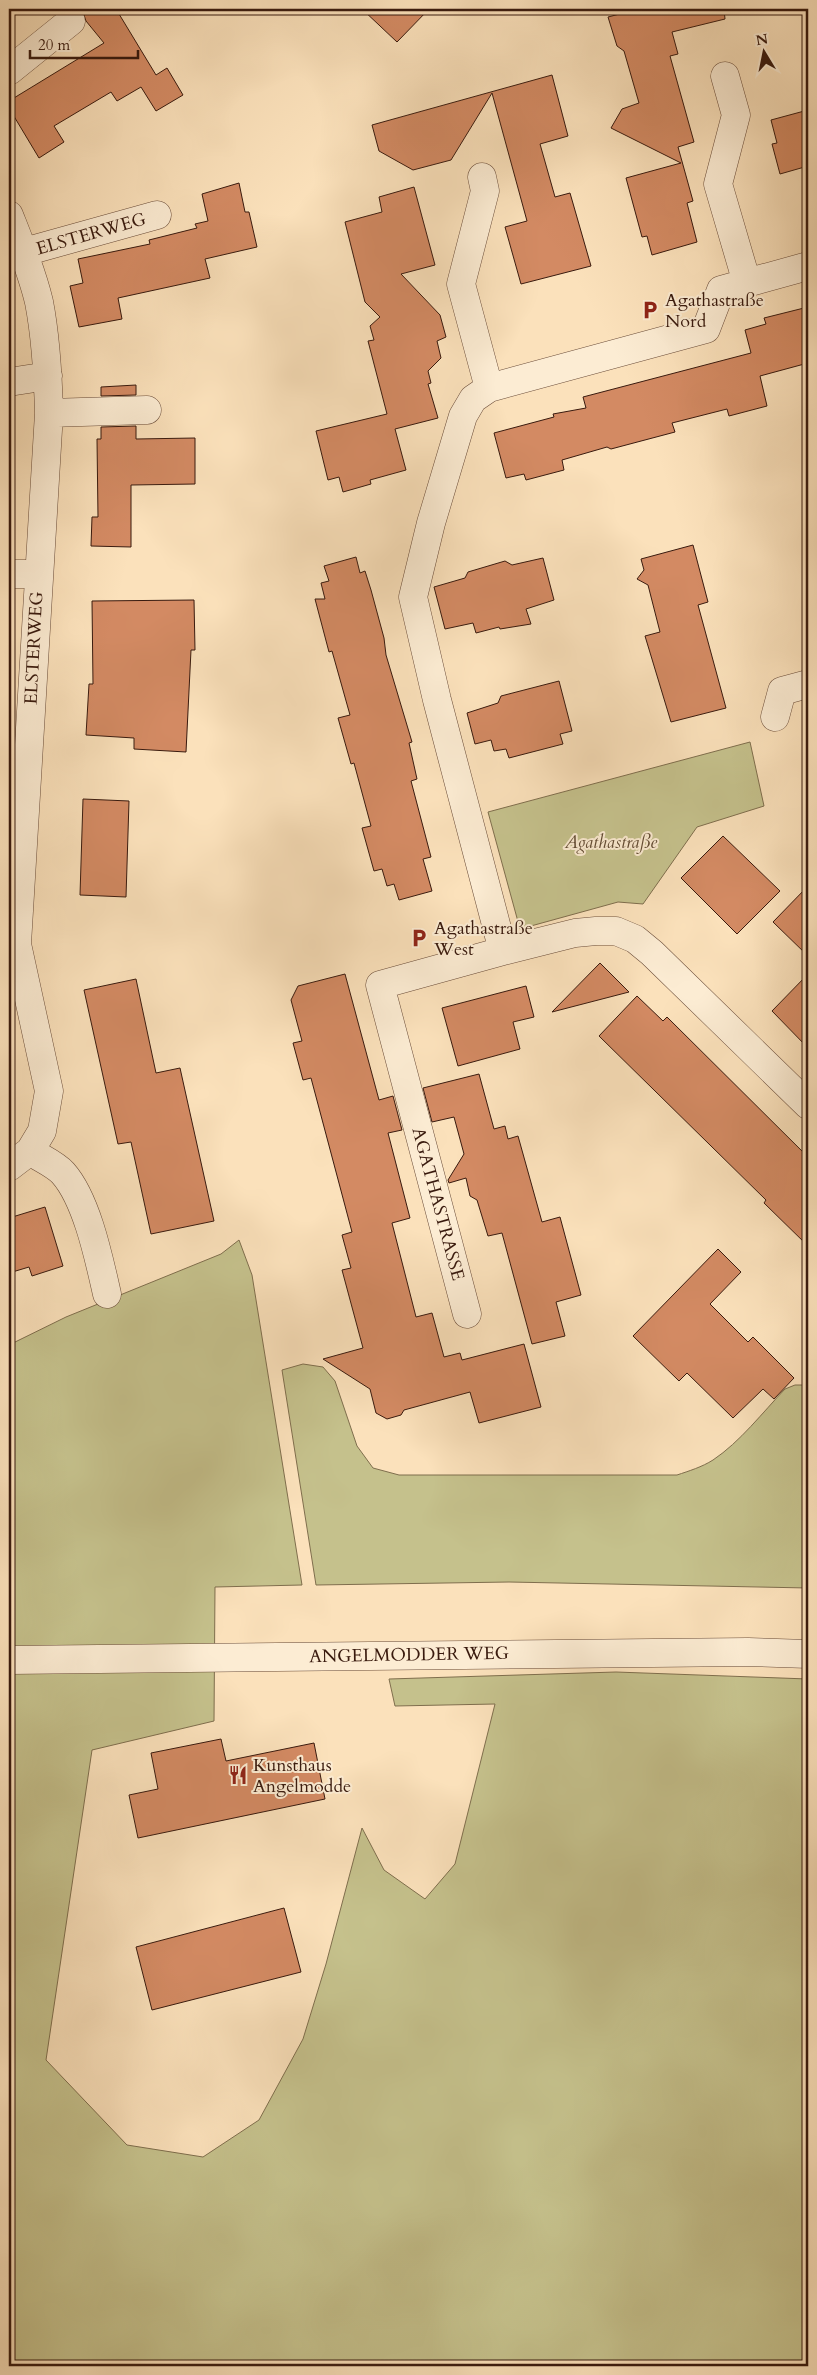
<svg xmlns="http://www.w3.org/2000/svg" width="817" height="2375" font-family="Cardo,serif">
	<rect width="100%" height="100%" fill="#fbe1bb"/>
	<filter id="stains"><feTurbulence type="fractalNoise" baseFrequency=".004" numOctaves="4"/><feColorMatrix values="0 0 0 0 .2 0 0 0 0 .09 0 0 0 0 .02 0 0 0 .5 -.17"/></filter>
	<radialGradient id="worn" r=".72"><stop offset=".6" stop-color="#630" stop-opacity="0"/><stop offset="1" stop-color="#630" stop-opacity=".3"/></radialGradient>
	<!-- green -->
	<path fill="#c5c18c" stroke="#7f6e4d" d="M 750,742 L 764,806 L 697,827 L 643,904 L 618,902 L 520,929 L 488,812 Z
		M 239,1240 L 252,1275 L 302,1585 L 215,1587 L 214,1721 L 92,1750 L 46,2060 L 127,2145 L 203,2157 L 259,2120 L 303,2039 L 326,1964 L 362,1828 L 384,1870 L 425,1899 L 455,1864 L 495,1704 L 395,1706 L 389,1679 L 616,1672 L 808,1679 L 808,2366 L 9,2366 L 9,1345 L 66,1317 L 221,1254 Z
		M 303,1364 L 323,1367 L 335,1381 L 357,1446 L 373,1468 L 399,1475 L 677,1475 C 689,1471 702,1467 713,1460 C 740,1442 763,1412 785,1389 L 795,1385 L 808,1385 L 808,1588 L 509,1582 L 316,1585 L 282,1370 Z"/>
	<!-- building -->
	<path fill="#d38a63" stroke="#391a0e" d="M 80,9 L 116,9 L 156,75 L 167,68 L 183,95 L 156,111 L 141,87 L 117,101 L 111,92 L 54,126 L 64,142 L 39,158 L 9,108 L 9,101 L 104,43 L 86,21 L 83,12 Z
		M 362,9 L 429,9 L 397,42 Z
		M 639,9 L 724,9 L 725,19 L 672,32 L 678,54 L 670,56 L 694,142 L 678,147 L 693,201 L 687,203 L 697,242 L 652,255 L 647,236 L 642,237 L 626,178 L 681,163 L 611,128 L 622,109 L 639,103 L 624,51 L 617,46 L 608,17 Z
		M 552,75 L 568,136 L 540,144 L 555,197 L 570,193 L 591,266 L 521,284 L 505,227 L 527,221 L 492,93 L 451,160 L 413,170 L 379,151 L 372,125 Z
		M 808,110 L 808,166 L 780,174 L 772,144 L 777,143 L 771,120 Z
		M 239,183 L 245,212 L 249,212 L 257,247 L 205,259 L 210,278 L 118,298 L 122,319 L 79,327 L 70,286 L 83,283 L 78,259 L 150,244 L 149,240 L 197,228 L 195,224 L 208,221 L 202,194 Z
		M 414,187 L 435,265 L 401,274 L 440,315 L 446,337 L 437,341 L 441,358 L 428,371 L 431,383 L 428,384 L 438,418 L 395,429 L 406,470 L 370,480 L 371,484 L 343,492 L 339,477 L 328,480 L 316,431 L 387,414 L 368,341 L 374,340 L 370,326 L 380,317 L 365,302 L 345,222 L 382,212 L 379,197 Z
		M 808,307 L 808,363 L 760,376 L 767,406 L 729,416 L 727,409 L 672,423 L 675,432 L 611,449 L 607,447 L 562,460 L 564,470 L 526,480 L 524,474 L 506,478 L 494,433 L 554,417 L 553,414 L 586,408 L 583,397 L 751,353 L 745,330 L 766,324 L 764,318 Z
		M 136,385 L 136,395 L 101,396 L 101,387 Z
		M 136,426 L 136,439 L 195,438 L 195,484 L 131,485 L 131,547 L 91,546 L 92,517 L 98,517 L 97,439 L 101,439 L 101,427 Z
		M 693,545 L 708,602 L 698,605 L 726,708 L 671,722 L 645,636 L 660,632 L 648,585 L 637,579 L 644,570 L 641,559 Z
		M 356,557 L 360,573 L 365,571 L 371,590 L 384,638 L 386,655 L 412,742 L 409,743 L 417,779 L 411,781 L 431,857 L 423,859 L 432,891 L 399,900 L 394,884 L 387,886 L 382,869 L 374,871 L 362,828 L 371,826 L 354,763 L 351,764 L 338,718 L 350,715 L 332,651 L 329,652 L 315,599 L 325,599 L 321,583 L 329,581 L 324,566 Z
		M 543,558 L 554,600 L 526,609 L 531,624 L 500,629 L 499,627 L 476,633 L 473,623 L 445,629 L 434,587 L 465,578 L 468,572 L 505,561 L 512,565 Z
		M 194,600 L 195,650 L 191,650 L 186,752 L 134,749 L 134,738 L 86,735 L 89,684 L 93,684 L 92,601 Z
		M 559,681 L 572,731 L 560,734 L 563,744 L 509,758 L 506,749 L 494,751 L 491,740 L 475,744 L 467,713 L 498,703 L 501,696 Z
		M 83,799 L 129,801 L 126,897 L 80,895 Z
		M 723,836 L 780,891 L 737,934 L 681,878 Z
		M 808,886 L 808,956 L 773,922 Z
		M 600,963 L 629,992 L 552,1012 Z
		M 345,974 L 379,1100 L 393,1096 L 402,1130 L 388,1133 L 410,1218 L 392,1223 L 416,1317 L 432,1313 L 444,1357 L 460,1353 L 462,1360 L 524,1344 L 541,1407 L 479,1423 L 470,1392 L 404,1410 L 401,1415 L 387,1419 L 376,1413 L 370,1389 L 323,1359 L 363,1348 L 342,1270 L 351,1268 L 342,1235 L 352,1232 L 311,1078 L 303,1080 L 293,1043 L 302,1041 L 291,1000 L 298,986 Z
		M 808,974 L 808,1048 L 772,1011 Z
		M 136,979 L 156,1073 L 180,1068 L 214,1221 L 151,1234 L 131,1142 L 118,1144 L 84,990 Z
		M 526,986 L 534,1017 L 513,1022 L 520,1049 L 458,1066 L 442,1008 Z
		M 637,996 L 663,1021 L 667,1017 L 808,1157 L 808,1246 L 764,1203 L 766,1200 L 599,1036 Z
		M 479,1074 L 494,1129 L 505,1126 L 508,1139 L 518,1136 L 542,1222 L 560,1217 L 581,1295 L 556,1302 L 565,1336 L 532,1344 L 502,1233 L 488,1236 L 477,1200 L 470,1196 L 466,1178 L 449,1183 L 448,1180 L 464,1154 L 454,1117 L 432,1122 L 423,1088 Z
		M 45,1207 L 63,1266 L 32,1276 L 29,1267 L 9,1273 L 9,1218 Z
		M 718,1249 L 741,1272 L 710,1304 L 748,1342 L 753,1337 L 794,1378 L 774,1399 L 763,1389 L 733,1418 L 687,1373 L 679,1381 L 633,1336 Z
		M 221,1739 L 226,1761 L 314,1743 L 325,1799 L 138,1838 L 129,1795 L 158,1789 L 151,1753 Z
		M 284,1908 L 301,1972 L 152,2010 L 136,1947 Z"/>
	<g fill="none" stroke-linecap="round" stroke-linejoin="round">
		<!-- minor casing -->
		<g stroke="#6a4c39" stroke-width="29">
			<path id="minor" d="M 9,71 L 71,21
				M 725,76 L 736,115 L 718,184 L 747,283
				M 482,177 L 485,191 L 461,284 L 489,388
				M 9,215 C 20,243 32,272 39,302 C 46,338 48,376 49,413 L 17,944 L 49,1091 L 42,1131 L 30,1151 L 9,1167
				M 24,252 L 157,215
				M 9,382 L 48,376
				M 49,413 L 147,410
				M 9,574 L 38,574
				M 775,717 L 782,691 L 808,684
				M 503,951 L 437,700 L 413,597 L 431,523 L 463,416 L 473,399 L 489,388 L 706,329 L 721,290 L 808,266
				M 30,1151 C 40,1158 55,1164 63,1173 C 87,1200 99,1259 107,1294
				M 467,1314 L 380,985 L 503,951 L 575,933 L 596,931 L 616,931 L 635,939 L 652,953 L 808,1105
				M 9,1660 L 748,1652 L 808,1654"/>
		</g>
		<!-- minor -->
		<use href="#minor" stroke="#fcecd3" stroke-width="28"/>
	</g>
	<!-- icons -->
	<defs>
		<g id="parking-bare" transform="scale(1.5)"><path d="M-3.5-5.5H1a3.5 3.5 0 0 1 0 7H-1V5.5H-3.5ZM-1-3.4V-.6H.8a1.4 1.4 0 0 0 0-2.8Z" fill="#8f2418" stroke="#fcecd3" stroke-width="2.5" paint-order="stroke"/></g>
		<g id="restaurant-bare" transform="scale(1.5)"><path d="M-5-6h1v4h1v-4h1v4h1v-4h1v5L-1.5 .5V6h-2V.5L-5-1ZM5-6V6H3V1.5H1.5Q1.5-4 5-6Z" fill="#8f2418" stroke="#fcecd3" stroke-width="2.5" paint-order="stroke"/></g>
	</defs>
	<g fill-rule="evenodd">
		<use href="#parking-bare" x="650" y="310"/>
		<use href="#parking-bare" x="419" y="938"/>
		<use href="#restaurant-bare" x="238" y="1775"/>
	</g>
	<g text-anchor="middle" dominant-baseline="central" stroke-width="4" stroke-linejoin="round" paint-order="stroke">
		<!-- street labels -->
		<g font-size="18" fill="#391a0e" stroke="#fcecd3">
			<text transform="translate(91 234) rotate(-16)">ELSTERWEG</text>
			<text transform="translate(34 648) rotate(-87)">ELSTERWEG</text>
			<text transform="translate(438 1204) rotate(75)">AGATHASTRASSE</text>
			<text transform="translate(409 1655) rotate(-1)">ANGELMODDER WEG</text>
		</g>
		<!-- poi labels -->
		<g font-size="18" fill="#391a0e" stroke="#fcecd3" text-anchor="start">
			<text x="665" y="300">Agathastraße<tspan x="665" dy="21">Nord</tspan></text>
			<text x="434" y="928">Agathastraße<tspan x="434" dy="21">West</tspan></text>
			<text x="253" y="1765">Kunsthaus<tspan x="253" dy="21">Angelmodde</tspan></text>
		</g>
		<!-- park labels -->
		<g font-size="18" font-style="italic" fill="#634c34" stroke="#fcecd3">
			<text x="611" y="842">Agathastraße</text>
		</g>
	</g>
	<!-- margin -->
	<rect width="817" height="2375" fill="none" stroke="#fbe1bb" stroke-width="30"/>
	<rect x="10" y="10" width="797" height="2355" fill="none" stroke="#391a0e" stroke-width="2.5"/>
	<rect x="15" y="15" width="787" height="2345" fill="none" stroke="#391a0e"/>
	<!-- north arrow -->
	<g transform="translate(764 52) rotate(350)" stroke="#fcecd3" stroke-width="4" paint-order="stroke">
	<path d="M0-4L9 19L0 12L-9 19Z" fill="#391a0e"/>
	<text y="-8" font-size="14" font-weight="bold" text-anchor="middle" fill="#391a0e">N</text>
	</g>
	<!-- scale -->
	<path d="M30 50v8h108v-8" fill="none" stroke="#391a0e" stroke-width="2.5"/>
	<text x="38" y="50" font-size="15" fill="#391a0e" stroke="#fcecd3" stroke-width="4" paint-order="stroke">20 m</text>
	<rect width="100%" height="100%" filter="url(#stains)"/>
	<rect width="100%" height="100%" fill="url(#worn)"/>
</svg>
